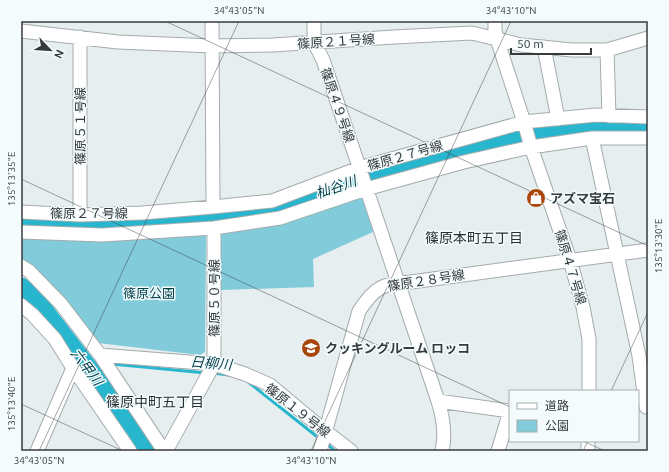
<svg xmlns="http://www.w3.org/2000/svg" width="669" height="472" font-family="Ubuntu,'Noto Sans JP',sans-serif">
	<rect width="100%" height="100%" fill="#e6eef0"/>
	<!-- green -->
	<path fill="#81cbdb" d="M 358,196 L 363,198 L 373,232 L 313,259 L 314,287 L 221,290 L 220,234 L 224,231 Z
		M 201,234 L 206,236 L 205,352 L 200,355 L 98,343 L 93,339 L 64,297 L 40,273 L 21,259 L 21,237 Z"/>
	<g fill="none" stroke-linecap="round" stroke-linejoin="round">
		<!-- stream -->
		<path stroke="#28b6ce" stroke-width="3" d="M 83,362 L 102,364
			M 112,364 L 206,373
			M 213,373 L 229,375
			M 247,381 L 320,439
			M 326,443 L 335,451"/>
		<!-- river -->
		<path stroke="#28b6ce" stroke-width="19" d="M 21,223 L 62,224 L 209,219 L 265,211 L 374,173 L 462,149 L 541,132 L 606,126 L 648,127
			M 21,287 L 36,300 L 136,430 L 148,451"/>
		<!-- minor casing -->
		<g stroke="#a4abad" stroke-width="15">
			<path id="minor" d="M 212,21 L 213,207
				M 314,21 L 314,42 L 323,60 L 438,401 C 443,417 446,434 442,451
				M 495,21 L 495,30 L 497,39 L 524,122 L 531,147 L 570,260 L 583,307 L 589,339 L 589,391
				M 21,31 L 118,42 L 212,46 L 273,45 L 394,37 L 472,33 L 521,45 L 572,50 L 607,50 L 648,38
				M 544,47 L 558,119
				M 607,50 L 609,116
				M 592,138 L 639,356 L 646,407
				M 21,212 L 80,215 L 142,213 L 213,207 L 272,201 L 359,168 L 524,122 L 596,115 L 648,117
				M 80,215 L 80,37
				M 21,232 L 102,235 L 214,228 L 280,218 L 366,189 L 464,162 L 531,147 L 592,138 L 648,138
				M 21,266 L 29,271 L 61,304 L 100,355 L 164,451
				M 21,305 L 32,314 L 55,339 L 73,368 L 130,451
				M 100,355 L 214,364 L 245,374 L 270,385 L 325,431 L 351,451
				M 438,401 L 510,411
				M 588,441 L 588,451
				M 37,451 L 73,368
				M 166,451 L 214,364 L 214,228
				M 320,451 L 359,311 C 375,287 383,283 411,282 L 648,250
				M 498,451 L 510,411"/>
		</g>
		<!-- minor -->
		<use href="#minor" stroke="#fff" stroke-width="13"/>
	</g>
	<!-- ticks -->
	<path fill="none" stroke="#373a3b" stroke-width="1" stroke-opacity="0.45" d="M 165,21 L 648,246M 647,21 L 648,21M 21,179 L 510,407M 611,391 L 648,312M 21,404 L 123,451M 583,441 L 605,451M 39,451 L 239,21M 311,451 L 511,21M 583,451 L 588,441"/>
	<!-- icons -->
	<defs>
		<g id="shop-disc" transform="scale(1)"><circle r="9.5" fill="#a9460c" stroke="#f3fbfd"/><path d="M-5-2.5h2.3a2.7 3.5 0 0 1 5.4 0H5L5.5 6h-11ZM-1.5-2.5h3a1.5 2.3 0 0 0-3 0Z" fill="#fff"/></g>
		<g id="school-disc" transform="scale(1)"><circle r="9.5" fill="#a9460c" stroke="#f3fbfd"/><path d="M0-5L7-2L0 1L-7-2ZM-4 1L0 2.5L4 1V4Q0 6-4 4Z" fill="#fff"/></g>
	</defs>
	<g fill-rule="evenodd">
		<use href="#shop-disc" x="536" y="198"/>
		<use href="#school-disc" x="311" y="348"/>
	</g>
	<g text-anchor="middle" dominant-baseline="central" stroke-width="3" stroke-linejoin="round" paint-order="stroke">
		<!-- street labels -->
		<g font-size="13" fill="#373a3b" stroke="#f3fbfd">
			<text transform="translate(336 41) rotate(-4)">篠原２１号線</text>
			<text transform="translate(338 105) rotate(71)">篠原４９号線</text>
			<text transform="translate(80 126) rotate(-90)">篠原５１号線</text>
			<text transform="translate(405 155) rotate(-16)">篠原２７号線</text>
			<text x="89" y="213">篠原２７号線</text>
			<text transform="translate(571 267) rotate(73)">篠原４７号線</text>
			<text transform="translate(426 280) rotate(-9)">篠原２８号線</text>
			<text transform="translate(214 298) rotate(-90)">篠原５０号線</text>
			<text transform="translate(298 410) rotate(38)">篠原１９号線</text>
		</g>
		<!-- poi labels -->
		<g font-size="13" font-weight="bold" fill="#373a3b" stroke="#f3fbfd" text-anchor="start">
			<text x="550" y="198">アズマ宝石</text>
			<text x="325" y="348">クッキングルーム ロッコ</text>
		</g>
		<!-- park labels -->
		<g font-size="13" fill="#003f49" stroke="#f3fbfd">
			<text x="149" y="293">篠原公園</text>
		</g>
		<!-- water labels -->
		<g font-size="14" font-style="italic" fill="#003d48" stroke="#f3fbfd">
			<text transform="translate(336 187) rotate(-19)">杣谷川</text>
			<text transform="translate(211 363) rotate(5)">日柳川</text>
			<text transform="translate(87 367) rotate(53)">六甲川</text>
		</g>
		<!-- neighbourhood labels -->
		<g font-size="14" fill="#293031" stroke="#f3fbfd">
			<text x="474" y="238">篠原本町五丁目</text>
			<text x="155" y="402">篠原中町五丁目</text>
		</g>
	</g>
	<!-- border -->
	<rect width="669" height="472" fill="none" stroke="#f3fbfd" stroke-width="44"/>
	<!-- legend -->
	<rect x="509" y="390" width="130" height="52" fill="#f3fbfd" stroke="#a8aeaf"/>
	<rect x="517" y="403" width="20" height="6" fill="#ffffff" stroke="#a8aeaf"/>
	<text x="545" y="410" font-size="12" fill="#373a3b">道路</text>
	<rect x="517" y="420" width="20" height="12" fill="#81cbdb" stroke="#a8aeaf"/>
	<text x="545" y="430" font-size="12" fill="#373a3b">公園</text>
	<!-- north arrow -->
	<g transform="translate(50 50) rotate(115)" stroke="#f3fbfd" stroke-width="3" paint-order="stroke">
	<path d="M0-3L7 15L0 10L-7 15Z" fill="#373a3b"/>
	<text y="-6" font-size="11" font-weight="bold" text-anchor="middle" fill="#373a3b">N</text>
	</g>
	<!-- scale -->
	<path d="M511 48v6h80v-6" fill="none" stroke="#373a3b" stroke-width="2"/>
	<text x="517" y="48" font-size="12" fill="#373a3b" stroke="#f3fbfd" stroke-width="3" paint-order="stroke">50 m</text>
	<rect x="22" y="22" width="625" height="428" fill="none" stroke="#373a3b" stroke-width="1.5"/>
	<g font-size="10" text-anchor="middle" fill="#373a3b">
		<text x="239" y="14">34°43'05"N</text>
		<text x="511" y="14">34°43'10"N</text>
		<text transform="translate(11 179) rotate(-90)" y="4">135°13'35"E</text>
		<text transform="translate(658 246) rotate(-90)" y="4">135°13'30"E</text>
		<text transform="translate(11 404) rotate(-90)" y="4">135°13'40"E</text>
		<text x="39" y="464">34°43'05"N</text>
		<text x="311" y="464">34°43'10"N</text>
	</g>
</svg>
